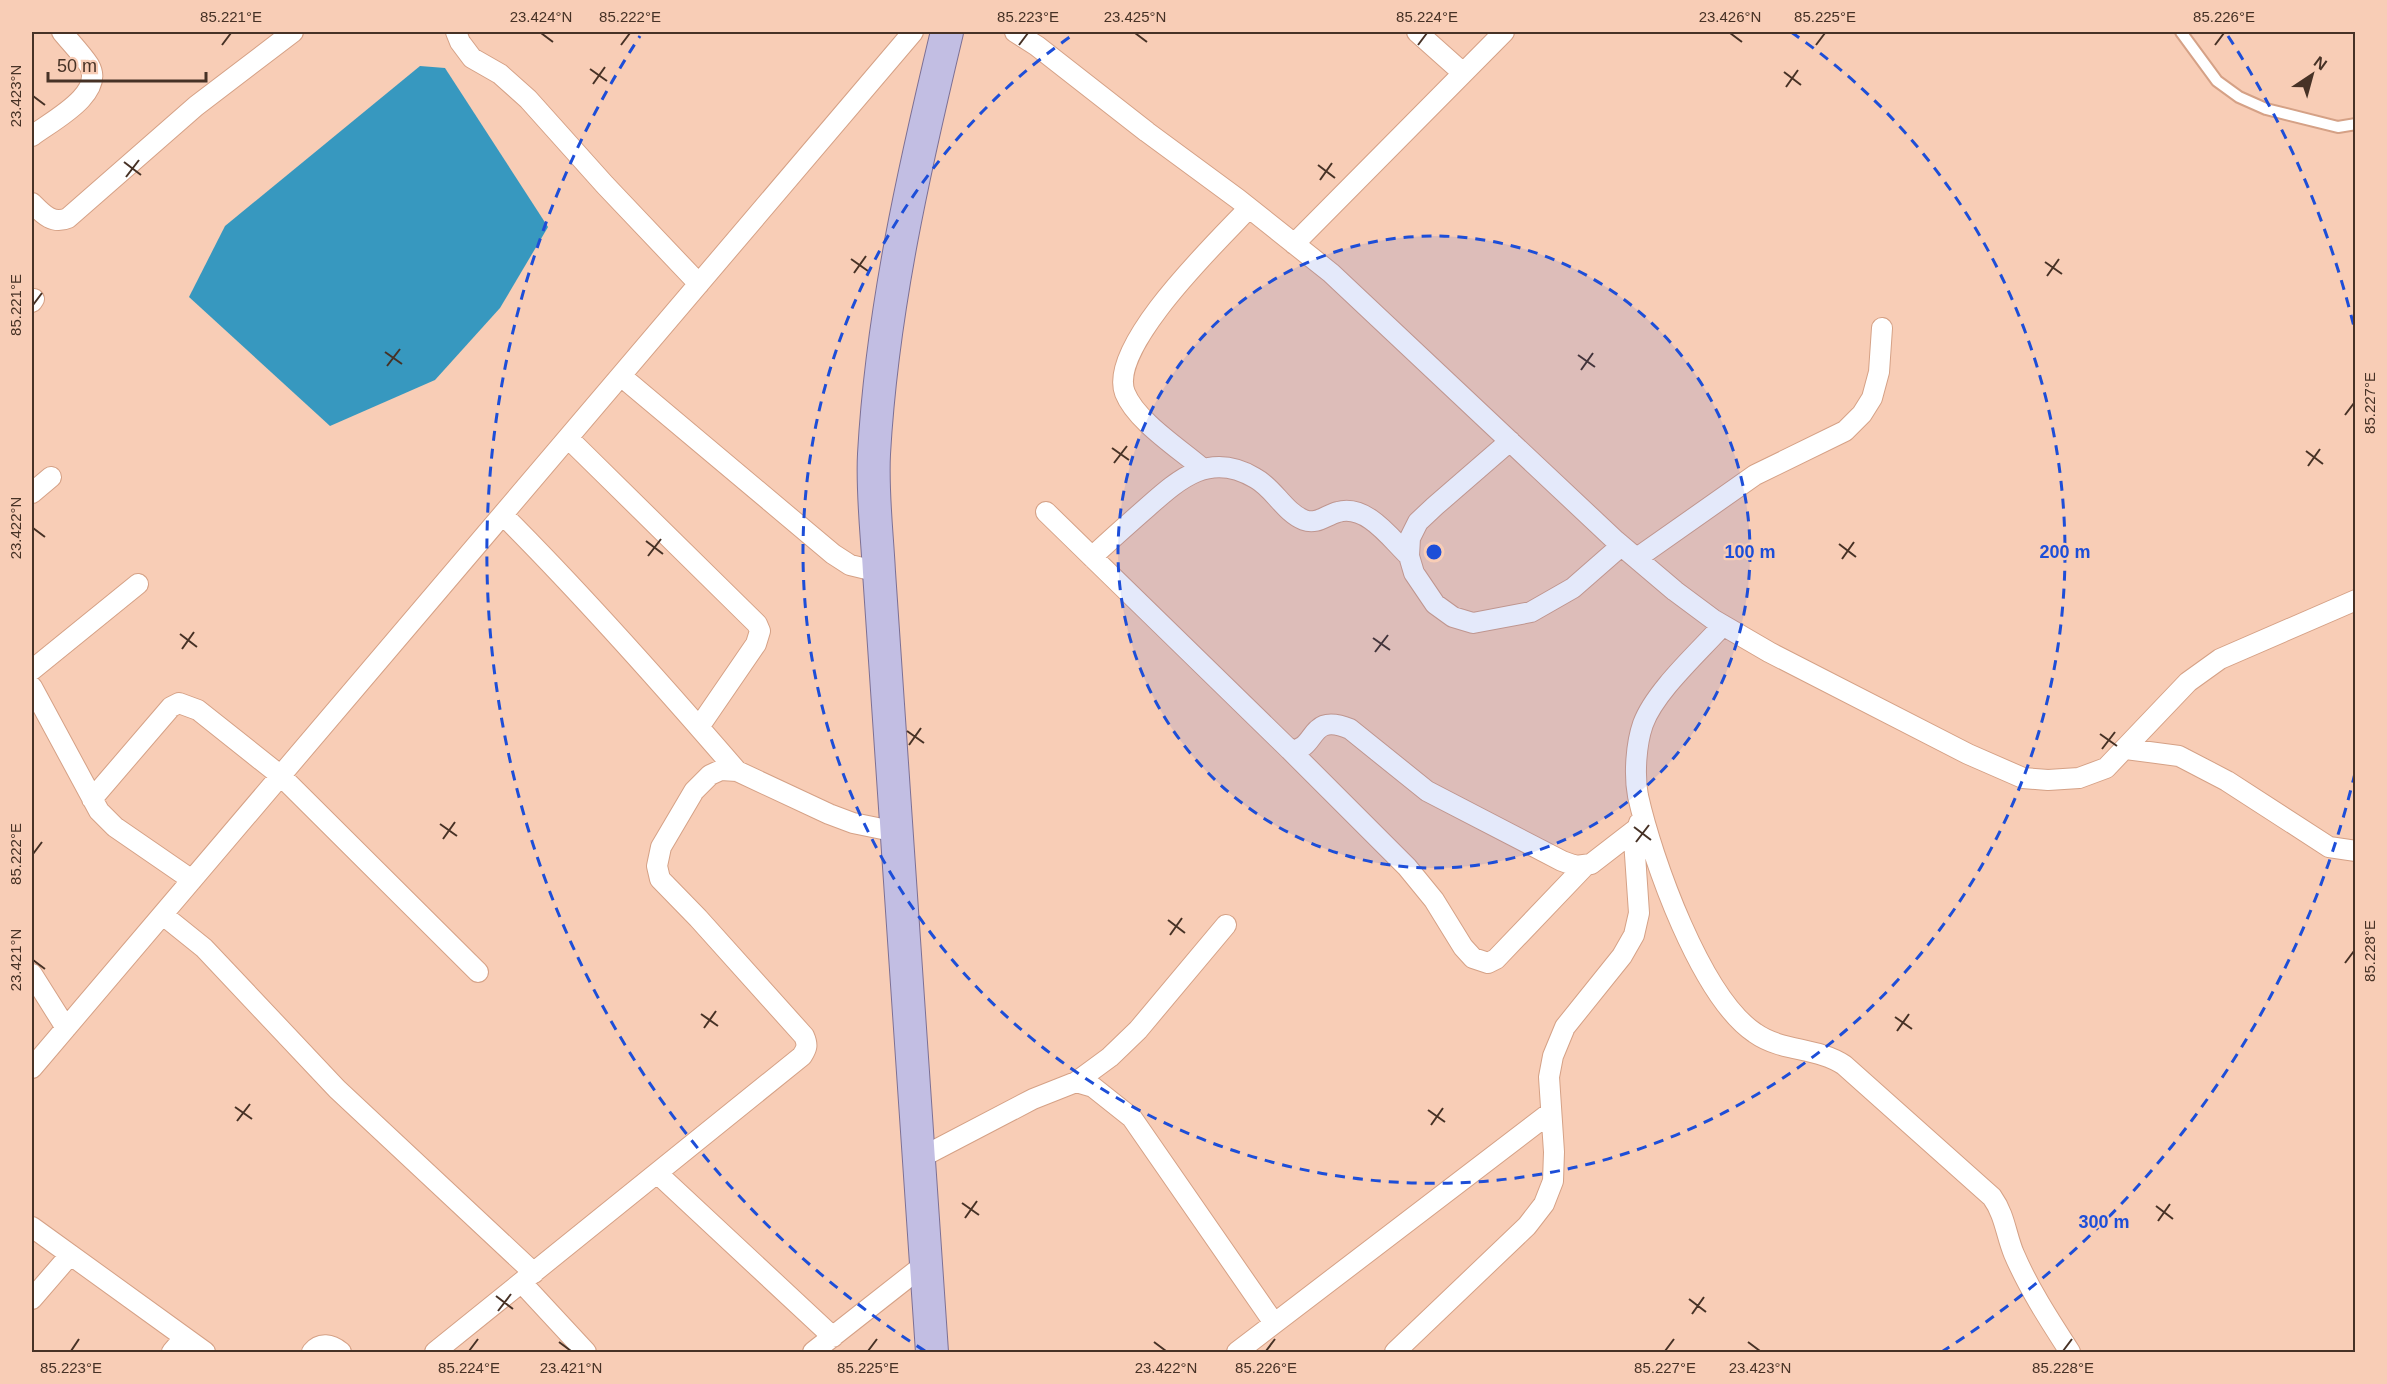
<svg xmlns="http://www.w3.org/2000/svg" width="2387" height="1384" font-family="Arial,sans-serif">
	<rect width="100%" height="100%" fill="#f8cdb6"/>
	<!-- water -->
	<path fill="#3798bf" d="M 420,66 L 445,68 L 548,227 L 500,308 L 435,380 L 330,426 L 189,297 L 225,226 Z"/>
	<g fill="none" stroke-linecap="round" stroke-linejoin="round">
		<!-- service casing -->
		<g stroke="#d5a186" stroke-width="14">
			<path id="service" d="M 2181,32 L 2217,81 L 2239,97 L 2266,109 L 2338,127 L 2356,124"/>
		</g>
		<!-- minor casing -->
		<g stroke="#d5a186" stroke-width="22">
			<path id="minor" d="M 456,32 L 460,42 L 472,58 L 500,74 L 528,99 L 605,185 L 699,284
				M 1015,32 L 1037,46 L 1147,132 L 1238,199 L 1331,273 L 1616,541 L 1675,591 L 1714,620 L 1769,652 L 1968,754 L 2023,778 L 2048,780 L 2079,778 L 2106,768 L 2188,682 L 2220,659 L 2356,600
				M 1417,32 L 1463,73
				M 32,136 C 50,122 106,94 89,65 C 81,53 71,43 62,32
				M 32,203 C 42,213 52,225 68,218 L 196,106 L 293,32
				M 1294,244 L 1504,32
				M 32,302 L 34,299
				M 621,376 L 833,554 L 850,565 L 879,572
				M 568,438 L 757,624 L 760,631 L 756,644 L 699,727
				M 1510,441 L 1435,506 L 1418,522 L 1410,538 L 1409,556 L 1414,573 L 1435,604 L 1453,617 L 1473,623 L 1531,612 L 1573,588 L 1621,546
				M 1203,469 C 1180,449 1136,421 1125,393 C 1107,347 1218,241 1249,208
				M 32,493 L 51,477
				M 1046,512 L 1290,750 C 1318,751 1307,711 1350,729 L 1427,791 L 1562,861 L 1576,866 L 1591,864 L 1635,830
				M 503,515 C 585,597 661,683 737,771
				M 1092,557 C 1109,541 1126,526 1143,511 C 1177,481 1208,450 1255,478 C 1274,488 1284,512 1304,520 C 1317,525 1326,515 1338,512 C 1367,504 1391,539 1409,556
				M 1637,558 L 1755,475 L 1845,431 L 1862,414 L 1872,398 L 1879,372 L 1882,328
				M 1723,625 C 1700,651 1655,691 1643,724 C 1636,744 1634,775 1638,796 C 1652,859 1701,997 1755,1033 C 1782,1052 1817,1047 1844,1065 L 1992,1197 C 2005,1215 2006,1235 2014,1254 C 2029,1289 2050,1321 2070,1352
				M 32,670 L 138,584
				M 32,687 L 99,811 L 115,827 L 192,880
				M 2126,749 L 2179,756 L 2227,781 L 2329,847 L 2356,851
				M 1290,750 L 1407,867 L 1434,900 L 1463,947 L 1473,958 L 1488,963 L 1496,959 L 1584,867
				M 92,799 L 171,707 L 179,703 L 198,710 L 281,776 L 478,972
				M 163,915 L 204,948 L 337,1089 L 534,1273
				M 32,974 L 66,1028
				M 32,1068 L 913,32
				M 1076,1082 L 1110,1057 L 1138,1030 L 1226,925
				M 920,1158 L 1033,1099 L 1076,1082 L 1093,1087 L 1132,1118 L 1274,1323
				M 657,1173 L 833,1337
				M 32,1227 L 205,1352
				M 522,1283 L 586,1352
				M 32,1299 L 70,1255
				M 172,1352 L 184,1338
				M 312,1352 C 320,1342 331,1344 341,1352
				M 435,1352 L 802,1056 C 807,1048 808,1045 804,1036 L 698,918 L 660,879 L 657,866 L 661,847 L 694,791 L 710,775 L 721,770 L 737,771 L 829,814 L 853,823 L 897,832
				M 813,1352 L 925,1264
				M 1237,1352 L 1551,1112
				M 1395,1352 L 1527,1226 L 1544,1204 L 1553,1181 L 1554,1152 L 1549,1077 L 1553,1056 L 1565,1027 L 1622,956 L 1634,935 L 1639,913 L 1634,840 L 1639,823"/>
		</g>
		<!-- primary casing -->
		<g stroke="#7d7094" stroke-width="34">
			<path id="primary" d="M 932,1352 L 879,572 C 877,533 872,493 874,454 C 882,311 914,170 947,32"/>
		</g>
		<!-- service -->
		<use href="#service" stroke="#fff" stroke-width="10"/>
		<!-- minor -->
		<use href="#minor" stroke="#fff" stroke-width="20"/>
		<!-- primary -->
		<use href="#primary" stroke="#c2bee3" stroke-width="32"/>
	</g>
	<!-- ticks -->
	<path fill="none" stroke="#473226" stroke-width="2" d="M 541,33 L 553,42M 1135,33 L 1147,42M 1730,33 L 1742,42M 222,45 L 231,33M 621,45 L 630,33M 1019,45 L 1028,33M 1418,45 L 1427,33M 1816,45 L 1825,33M 2215,45 L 2224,33M 590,69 L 607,81M 1784,72 L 1801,85M 593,84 L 605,67M 1786,87 L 1798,70M 33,96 L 45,105M 124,162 L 141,175M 1318,165 L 1335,178M 126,177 L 139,160M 1320,180 L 1332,163M 851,259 L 868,271M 2045,262 L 2062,274M 854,273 L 866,256M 2047,276 L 2059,259M 33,305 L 42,293M 385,352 L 402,364M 1578,355 L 1595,367M 387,366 L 400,349M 1581,370 L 1593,353M 2345,415 L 2354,403M 1112,448 L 1129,460M 2306,451 L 2323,464M 1114,463 L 1127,446M 2308,466 L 2320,449M 33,528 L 45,537M 646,541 L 663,554M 1839,544 L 1856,557M 648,556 L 661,539M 1842,559 L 1854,542M 180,634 L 197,647M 1373,638 L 1390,650M 182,649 L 194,632M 1375,652 L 1388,635M 907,731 L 924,743M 2100,734 L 2117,746M 909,745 L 921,728M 2102,749 L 2115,732M 440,824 L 457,836M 1634,827 L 1651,840M 443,839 L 455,822M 1636,842 L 1649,825M 33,854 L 42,842M 1168,920 L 1185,933M 1170,935 L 1182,918M 33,960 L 45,969M 2345,963 L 2354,951M 701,1014 L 718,1026M 1895,1017 L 1912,1029M 704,1028 L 716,1011M 1897,1031 L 1909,1014M 235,1107 L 252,1119M 1428,1110 L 1445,1122M 237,1121 L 250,1104M 1431,1125 L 1443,1108M 962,1203 L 979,1215M 2156,1206 L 2173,1219M 965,1218 L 977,1201M 2158,1221 L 2170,1204M 496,1296 L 513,1309M 1689,1299 L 1706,1312M 498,1311 L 511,1294M 1692,1314 L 1704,1297M 559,1342 L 571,1351M 1154,1342 L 1166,1351M 1748,1342 L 1760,1351M 71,1351 L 79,1339M 469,1351 L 478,1339M 868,1351 L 877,1339M 1266,1351 L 1275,1339M 1665,1351 L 1674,1339M 2063,1351 L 2072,1339"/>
	<!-- distance rings -->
	<circle cx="1434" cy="552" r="316" fill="#1d4ed8" fill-opacity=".12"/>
	<g fill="none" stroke="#1d4ed8" stroke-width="3" stroke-dasharray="10 8">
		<circle cx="1434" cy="552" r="316"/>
		<path d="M1791 32A631 631 0 1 1 1077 32"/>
		<path d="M2355 773A947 947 0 0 1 1943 1351M925 1351A947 947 0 0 1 640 36M2228 36A947 947 0 0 1 2355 331"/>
	</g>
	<circle cx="1434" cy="552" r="9" fill="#1d4ed8" stroke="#f8cdb6" stroke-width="3"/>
	<g font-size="18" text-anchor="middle" font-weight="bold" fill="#1d4ed8" stroke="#f8cdb6" stroke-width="4.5" stroke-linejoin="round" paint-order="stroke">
		<text x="1750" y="558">100 m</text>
		<text x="2065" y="558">200 m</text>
		<text x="2104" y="1228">300 m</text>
	</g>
	<!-- border -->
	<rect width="2387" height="1384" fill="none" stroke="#f8cdb6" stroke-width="66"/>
	<!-- north arrow -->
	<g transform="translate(2312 75) rotate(36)" stroke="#f8cdb6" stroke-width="4.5" paint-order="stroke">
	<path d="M0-4.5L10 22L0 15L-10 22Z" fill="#473226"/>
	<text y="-9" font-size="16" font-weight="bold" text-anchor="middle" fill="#473226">N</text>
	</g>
	<!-- scale -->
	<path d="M48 72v9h158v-9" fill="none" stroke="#473226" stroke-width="3"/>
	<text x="57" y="72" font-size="18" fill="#473226" stroke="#f8cdb6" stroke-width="4.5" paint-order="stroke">50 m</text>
	<rect x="33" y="33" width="2321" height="1318" fill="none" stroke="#473226" stroke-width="2"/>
	<g font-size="15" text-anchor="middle" fill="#473226">
		<text x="231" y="22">85.221°E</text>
		<text x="541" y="22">23.424°N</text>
		<text x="630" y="22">85.222°E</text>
		<text x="1028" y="22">85.223°E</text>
		<text x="1135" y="22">23.425°N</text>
		<text x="1427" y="22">85.224°E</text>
		<text x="1730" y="22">23.426°N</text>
		<text x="1825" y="22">85.225°E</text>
		<text x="2224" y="22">85.226°E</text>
		<text transform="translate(16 96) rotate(-90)" y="5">23.423°N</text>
		<text transform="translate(16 305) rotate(-90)" y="5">85.221°E</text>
		<text transform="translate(2370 403) rotate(-90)" y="5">85.227°E</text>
		<text transform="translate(16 528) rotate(-90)" y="5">23.422°N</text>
		<text transform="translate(16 854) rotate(-90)" y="5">85.222°E</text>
		<text transform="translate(2370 951) rotate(-90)" y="5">85.228°E</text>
		<text transform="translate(16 960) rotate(-90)" y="5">23.421°N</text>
		<text x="71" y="1373">85.223°E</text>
		<text x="469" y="1373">85.224°E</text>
		<text x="571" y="1373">23.421°N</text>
		<text x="868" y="1373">85.225°E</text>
		<text x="1166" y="1373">23.422°N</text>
		<text x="1266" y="1373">85.226°E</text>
		<text x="1665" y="1373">85.227°E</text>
		<text x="1760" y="1373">23.423°N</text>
		<text x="2063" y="1373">85.228°E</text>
	</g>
</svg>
